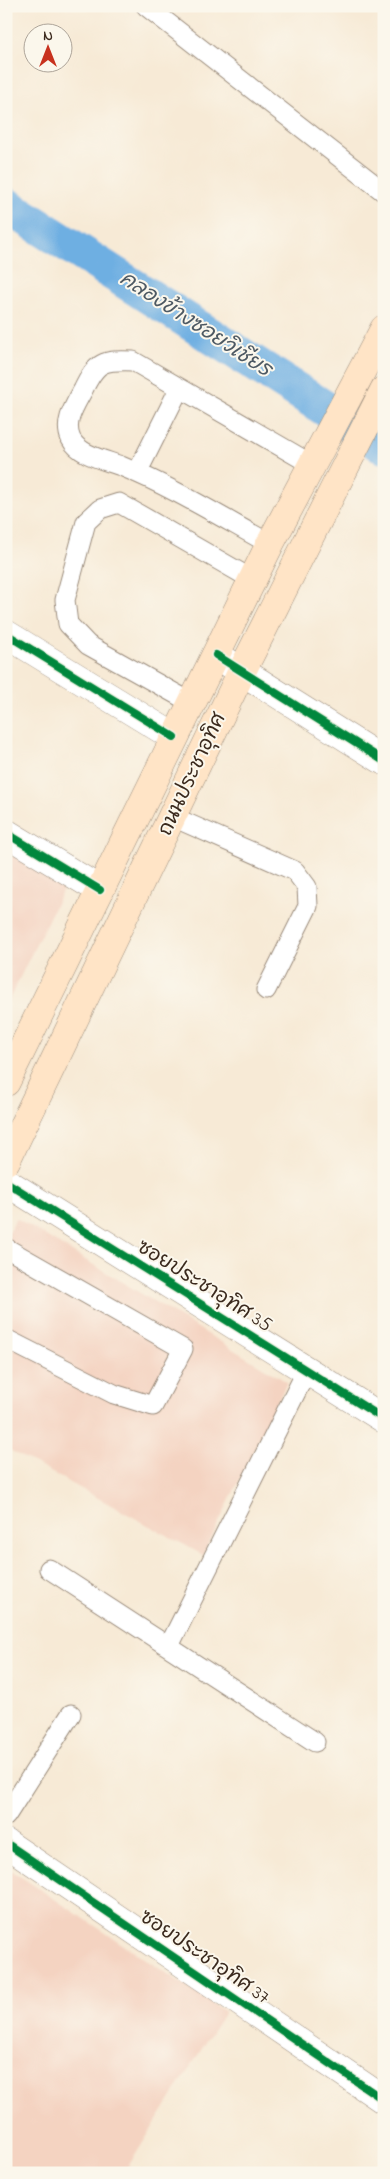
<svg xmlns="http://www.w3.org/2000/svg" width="390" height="2179" font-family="'Indie Flower','Playpen Sans Thai',sans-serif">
	<rect width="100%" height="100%" fill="#fbf7ec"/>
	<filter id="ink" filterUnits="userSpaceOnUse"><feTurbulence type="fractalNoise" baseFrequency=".02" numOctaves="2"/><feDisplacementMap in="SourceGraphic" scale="10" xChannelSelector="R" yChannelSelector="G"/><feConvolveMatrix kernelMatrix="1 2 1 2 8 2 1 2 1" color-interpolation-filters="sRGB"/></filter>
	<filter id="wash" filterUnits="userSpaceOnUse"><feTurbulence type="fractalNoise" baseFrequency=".0096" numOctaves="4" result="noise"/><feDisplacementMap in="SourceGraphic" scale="20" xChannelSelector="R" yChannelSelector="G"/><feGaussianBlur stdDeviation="1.12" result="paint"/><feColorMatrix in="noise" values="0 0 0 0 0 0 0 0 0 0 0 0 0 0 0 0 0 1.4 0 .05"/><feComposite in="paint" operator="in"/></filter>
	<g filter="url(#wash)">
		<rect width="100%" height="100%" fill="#f7ead6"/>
		<!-- built -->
		<path fill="#f4d3c1" d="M 6,851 L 64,887 L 6,1006 Z
			M 16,1218 L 287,1382 L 203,1555 L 6,1448 L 6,1238 Z
			M 6,1867 L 225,2012 L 124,2173 L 6,2173 Z"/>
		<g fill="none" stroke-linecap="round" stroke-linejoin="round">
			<!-- canal -->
			<path stroke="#6eafe2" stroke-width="36" d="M 6,205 L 384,446"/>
		</g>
	</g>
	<g filter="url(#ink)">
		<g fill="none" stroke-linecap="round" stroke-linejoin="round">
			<!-- service casing -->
			<g stroke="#998a7a" stroke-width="21">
				<path id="service" d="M 146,6 L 384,192
					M 137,473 L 179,389
					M 270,544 C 221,517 172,487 121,466 C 105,460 79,455 71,439 C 63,422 75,405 83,390 C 97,361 103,360 133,361 L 311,464
					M 192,703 L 88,645 L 68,624 L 65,600 L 86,522 L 100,509 L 119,503 L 253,580
					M 173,817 L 295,871 L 307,887 L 308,906 L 266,990
					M 6,1248 L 183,1349 L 153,1406 L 114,1394 L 6,1339
					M 49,1569 L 315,1742
					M 169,1646 L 307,1370
					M 6,1816 L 71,1714"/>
			</g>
			<!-- minor casing -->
			<g stroke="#998a7a" stroke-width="29">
				<path id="minor" d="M 6,634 L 174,737
					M 216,655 L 384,761
					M 6,833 L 100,890
					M 6,1182 L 384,1419
					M 6,1843 L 384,2100"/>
			</g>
			<!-- secondary casing -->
			<g stroke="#998a7a" stroke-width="29">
				<path id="secondary" d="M 6,1082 L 270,544 L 384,329
					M 6,1161 L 242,671 L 384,390"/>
			</g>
			<!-- service -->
			<use href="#service" stroke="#fff" stroke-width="19"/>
			<!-- minor -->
			<use href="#minor" stroke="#fff" stroke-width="28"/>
			<!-- secondary -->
			<use href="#secondary" stroke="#ffe4c6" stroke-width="28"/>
			<!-- cycleway casing -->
			<g stroke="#fbf7ec" stroke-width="11">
				<path id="cycleway" d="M 6,634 L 174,737
					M 216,655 L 384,761
					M 6,833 L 100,890
					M 6,1182 L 384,1419
					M 6,1843 L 384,2100"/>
			</g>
			<!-- cycleway -->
			<use href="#cycleway" stroke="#00873e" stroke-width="8"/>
		</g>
	</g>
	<g text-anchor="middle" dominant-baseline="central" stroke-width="4" stroke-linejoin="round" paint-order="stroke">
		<!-- street labels -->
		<g font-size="20" fill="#3b2a1e" stroke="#fbf7ec">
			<text transform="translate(193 775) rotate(-65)">ถนนประชาอุทิศ</text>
			<text transform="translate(204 1287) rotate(32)">ซอยประชาอุทิศ 35</text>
			<text transform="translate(204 1958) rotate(34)">ซอยประชาอุทิศ 37</text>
		</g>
		<!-- water labels -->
		<g font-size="21" font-style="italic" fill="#4d5963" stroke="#fbf7ec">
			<text transform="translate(195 325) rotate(33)">คลองข้างซอยวิเชียร</text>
		</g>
	</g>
	<!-- margin -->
	<rect width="390" height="2179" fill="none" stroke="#fbf7ec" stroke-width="25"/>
	<!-- north arrow -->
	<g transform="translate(48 48)"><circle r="24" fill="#fbf7ec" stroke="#aea59a"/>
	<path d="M0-4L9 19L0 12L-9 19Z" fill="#c8321e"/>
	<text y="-8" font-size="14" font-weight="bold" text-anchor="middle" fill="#3b2a1e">N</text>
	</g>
</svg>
